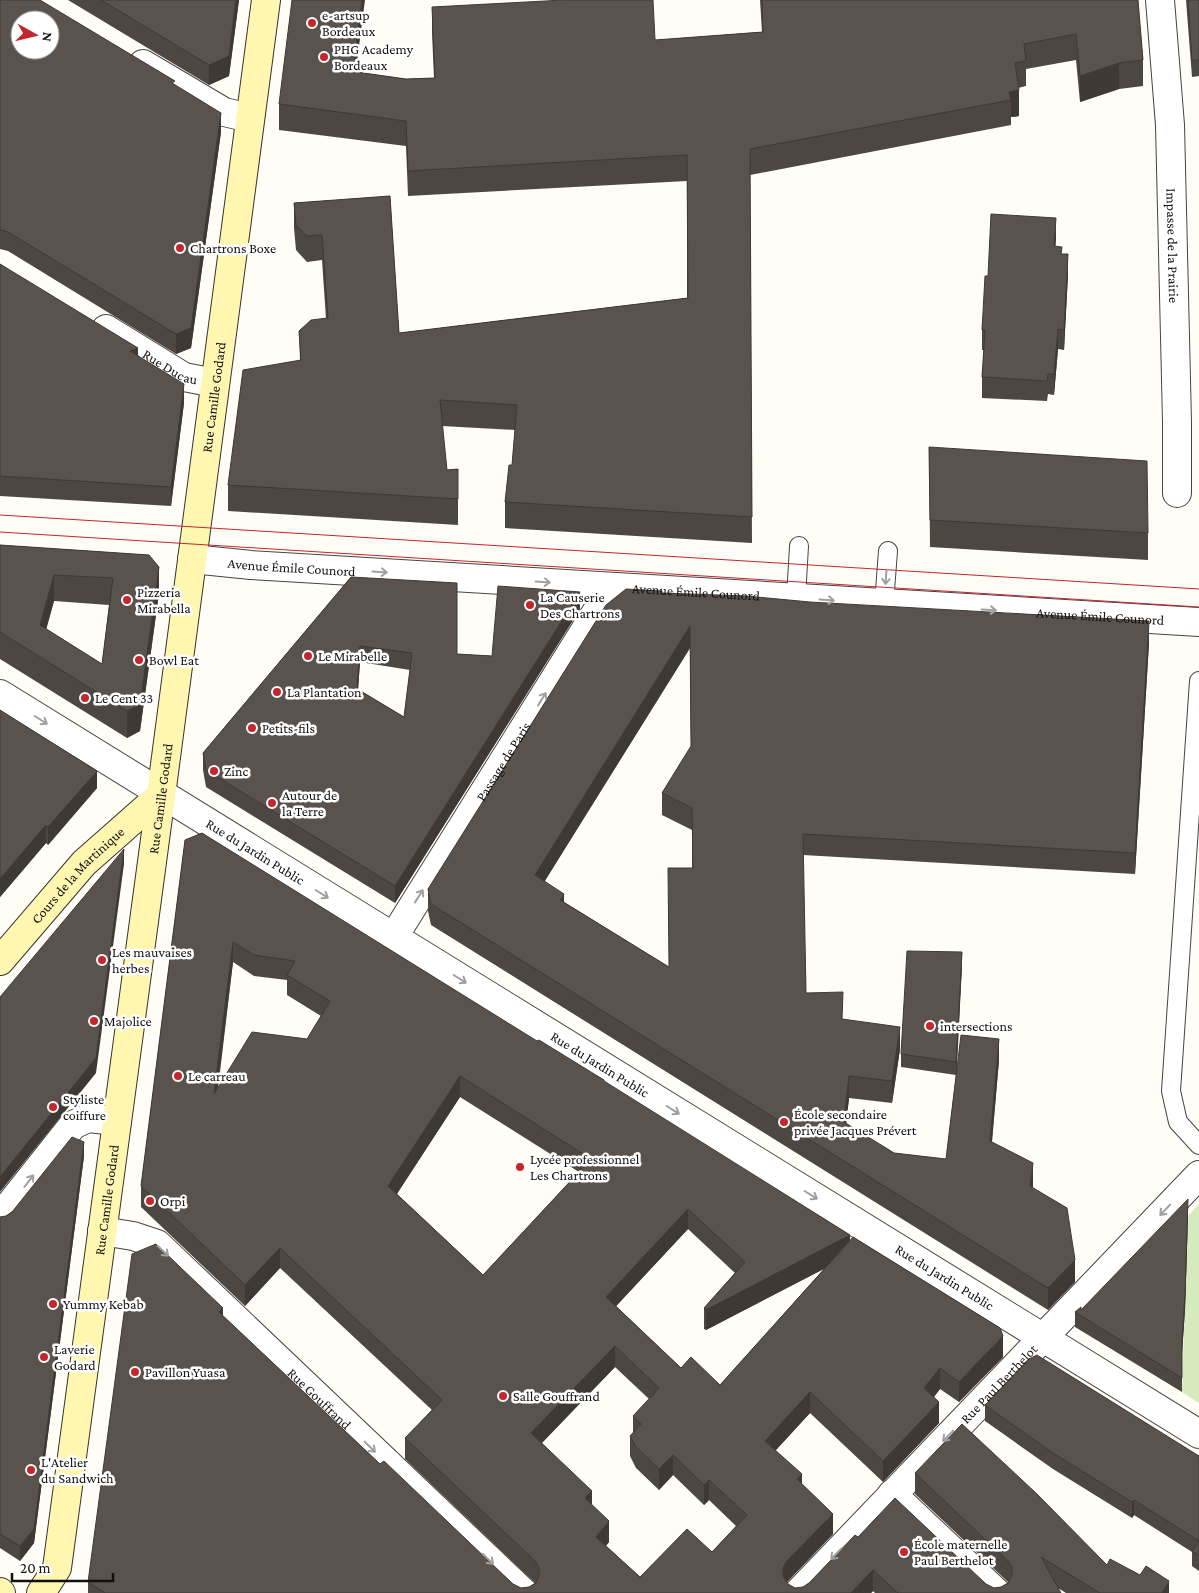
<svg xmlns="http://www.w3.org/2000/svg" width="1199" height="1593" font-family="'Crimson Pro',serif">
	<rect width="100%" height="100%" fill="#fffdf5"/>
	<!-- green -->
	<path fill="#d5ebbd" d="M 1199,1204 L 1199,1403 L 1182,1392 L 1188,1216 Z"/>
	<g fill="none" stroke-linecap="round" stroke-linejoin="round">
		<!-- lane casing -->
		<g stroke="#444" stroke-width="20">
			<path id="lane" d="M 796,598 L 799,546
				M 884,604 L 888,551
				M 1199,681 L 1171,1091 L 1178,1122 L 1199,1145"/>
		</g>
		<!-- street casing -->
		<g stroke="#444" stroke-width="30">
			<g id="street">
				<path id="s1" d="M 1160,0 L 1170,125 L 1177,422 L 1177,493"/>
				<path d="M 143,64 L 224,112 L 250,118"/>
				<path id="s2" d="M 106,329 L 184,377 L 215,383"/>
				<path id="s3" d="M 192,559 L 251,565 L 1199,622"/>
				<path id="s4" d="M 0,694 L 1199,1434"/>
				<path id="s5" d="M 393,938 L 612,587"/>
				<path d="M 0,1217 L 73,1125 L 88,1118 L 117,1121"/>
				<path id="s6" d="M 102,1231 L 133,1236 L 157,1244 L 524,1593"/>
				<path d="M 892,1494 L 997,1593"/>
				<path id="s7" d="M 798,1593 L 1199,1175"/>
			</g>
		</g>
		<!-- secondary casing -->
		<g stroke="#333" stroke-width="30">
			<g id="secondary">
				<path id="s8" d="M 0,961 L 84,863 L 161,795"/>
				<path d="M 0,1592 L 1,1593"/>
				<path id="s9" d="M 41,1593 L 57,1568 L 161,795 L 266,0"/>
			</g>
		</g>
		<!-- lane -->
		<use href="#lane" stroke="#fff" stroke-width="18"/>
		<!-- street -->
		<use href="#street" stroke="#fff" stroke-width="28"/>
		<!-- secondary -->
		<use href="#secondary" stroke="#fff6b0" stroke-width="28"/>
		<!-- tram -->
		<path stroke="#c4262e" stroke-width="1" d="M 0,515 L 1199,589
			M 0,532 L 1199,607"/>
	</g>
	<!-- wall -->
	<path fill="#4d4742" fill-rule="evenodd" d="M 0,0 L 175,85 L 221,132 L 191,348 L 176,354 L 8,251 L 0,249 Z
		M 68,0 L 239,0 L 229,76 L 209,85 Z
		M 760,0 L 1138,0 L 1143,60 L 1143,86 L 1119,89 L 1080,102 L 1076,60 L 1026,69 L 1026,86 L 1018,88 L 1019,116 L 1011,117 L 1011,125 L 750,175 L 752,543 L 505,528 L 505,502 L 512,465 L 515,430 L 442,426 L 447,470 L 458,469 L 458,525 L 228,511 L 228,485 L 300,360 L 299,331 L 326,319 L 322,260 L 307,262 L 296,250 L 294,228 L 294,203 L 390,196 L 399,333 L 687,298 L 687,181 L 408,196 L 406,146 L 279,130 L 279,104 L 357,60 L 358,72 L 406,79 L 434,78 L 432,33 L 432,7 L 655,40 L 762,32 Z
		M 1186,0 L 1199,0 L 1199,76 L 1192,77 Z
		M 1056,238 L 1055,247 L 1062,254 L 1068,274 L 1064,350 L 1058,349 L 1054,395 L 1048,394 L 1047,401 L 982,398 L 982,377 L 984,350 L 982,350 L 982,330 L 988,276 Z
		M 0,264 L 138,355 L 184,403 L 171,506 L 0,496 Z
		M 929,447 L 1148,533 L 1148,560 L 930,547 Z
		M 0,545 L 149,555 L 159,593 L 140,731 L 127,738 L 0,659 ZM 54,601 L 109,605 L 102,664 L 46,629 Z
		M 351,577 L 457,654 L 492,656 L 580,609 L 395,903 L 206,787 L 203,770 L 203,753 ZM 360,662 L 410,670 L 404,717 L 358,689 Z
		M 662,593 L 1149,643 L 1135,874 L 803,855 L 806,993 L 843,1019 L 900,1049 L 892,1103 L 849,1098 L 846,1124 L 894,1153 L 946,1159 L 956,1075 L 901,1067 L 901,1054 L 962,965 L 957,1067 L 999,1060 L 992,1142 L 1033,1185 L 1033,1188 L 1075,1282 L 1048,1310 L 431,925 L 428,911 L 428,889 ZM 690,648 L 691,747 L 662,793 L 662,815 L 692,830 L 692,868 L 669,967 L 564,902 L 544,881 Z
		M 0,710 L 97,788 L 48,845 L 46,843 L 0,897 Z
		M 185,840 L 604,1082 L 850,1240 L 1003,1357 L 959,1402 L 940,1389 L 934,1397 L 939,1423 L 883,1482 L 810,1413 L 775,1451 L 802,1484 L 833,1534 L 787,1582 L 788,1584 L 795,1588 L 803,1587 L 809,1583 L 858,1537 L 986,1584 L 994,1588 L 1001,1587 L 1008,1583 L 1008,1582 L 915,1494 L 915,1473 L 1107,1565 L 1169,1593 L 1066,1593 L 1058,1588 L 1061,1593 L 875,1593 L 873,1591 L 871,1593 L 88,1593 L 88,1582 L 223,1316 L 380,1464 L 513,1584 L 521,1588 L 529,1587 L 535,1583 L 405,1459 L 405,1438 L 432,1410 L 280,1268 L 245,1306 L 141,1207 L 141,1186 ZM 233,962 L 254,976 L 287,980 L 287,995 L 321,1016 L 307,1039 L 218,1089 ZM 460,1097 L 579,1172 L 483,1275 L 397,1194 ZM 688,1229 L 735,1273 L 704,1308 L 704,1329 L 706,1330 L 824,1269 L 720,1385 L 681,1368 L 616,1306 ZM 615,1367 L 649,1399 L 633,1416 L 633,1433 L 630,1436 L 630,1456 L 636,1468 L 659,1490 L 673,1475 L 704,1505 L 709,1500 L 736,1526 L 712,1552 L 640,1577 L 606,1546 L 609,1542 L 592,1505 L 542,1443 Z
		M 84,1156 L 34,1543 L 20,1561 L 0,1548 L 0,1217 L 6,1216 Z
		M 1188,1214 L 1185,1310 L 1182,1353 L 1182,1392 L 1075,1327 L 1075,1312 L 1081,1310 Z
		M 985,1405 L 1199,1456 L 1199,1571 L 1192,1566 L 1192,1552 L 1134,1515 L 1132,1518 L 1053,1469 L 985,1421 Z"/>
	<!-- shaded-wall -->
	<path fill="#3f3936" d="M 236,0 L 239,0 L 229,76 L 209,85 L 209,65 Z
		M 362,0 L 365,0 L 354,85 L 354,59 Z
		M 1119,63 L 1119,89 L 1080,102 L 1080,76 Z
		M 1019,90 L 1019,116 L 1011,117 L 1011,100 L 1009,92 Z
		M 221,113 L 221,132 L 191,348 L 176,354 L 176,334 Z
		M 1056,218 L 1056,238 L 1054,267 L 1054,246 Z
		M 1068,254 L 1068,274 L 1064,350 L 1064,330 Z
		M 1058,329 L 1058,349 L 1054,395 L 1054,374 Z
		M 138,348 L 138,367 L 130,351 Z
		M 184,384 L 184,403 L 171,506 L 171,487 Z
		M 159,567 L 159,593 L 140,731 L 127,738 L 127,711 Z
		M 54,575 L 54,601 L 40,652 L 40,625 Z
		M 580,592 L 580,609 L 395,903 L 395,886 Z
		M 1149,621 L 1149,643 L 1135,874 L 1135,853 Z
		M 690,626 L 690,648 L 535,897 L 535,875 Z
		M 360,646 L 360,662 L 357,705 L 357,689 Z
		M 97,771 L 97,788 L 48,845 L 48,827 Z
		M 46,825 L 46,843 L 0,897 L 0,879 Z
		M 124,849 L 124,864 L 96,1073 L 0,1192 L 0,1177 Z
		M 564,894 L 564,916 L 560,900 Z
		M 233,942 L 233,962 L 214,1115 L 214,1094 Z
		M 962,952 L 962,965 L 956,1075 L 956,1062 Z
		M 900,1027 L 900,1049 L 892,1103 L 892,1081 Z
		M 999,1039 L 999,1060 L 990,1162 L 990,1141 Z
		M 460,1076 L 460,1097 L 388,1207 L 388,1186 Z
		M 849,1076 L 849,1098 L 844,1144 L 844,1122 Z
		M 84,1142 L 84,1156 L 34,1543 L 20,1561 L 20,1546 Z
		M 1033,1163 L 1033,1185 L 1030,1208 L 1030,1186 Z
		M 688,1209 L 688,1229 L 606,1317 L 606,1297 Z
		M 1188,1214 L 1185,1310 L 1182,1354 L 1182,1340 Z
		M 850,1235 L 850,1255 L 706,1330 L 706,1310 Z
		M 280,1248 L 280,1268 L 245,1306 L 245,1285 Z
		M 1075,1260 L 1075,1282 L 1048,1310 L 1048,1288 Z
		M 223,1308 L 223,1328 L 219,1312 Z
		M 1003,1336 L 1003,1357 L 959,1402 L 959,1382 Z
		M 615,1346 L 615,1367 L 531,1454 L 531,1433 Z
		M 940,1368 L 940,1389 L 924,1409 L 924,1388 Z
		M 810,1392 L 810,1413 L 765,1462 L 765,1441 Z
		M 939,1402 L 939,1423 L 883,1482 L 883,1461 Z
		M 673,1455 L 673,1475 L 659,1490 L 659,1469 Z
		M 802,1474 L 802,1495 L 797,1479 Z
		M 709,1480 L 709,1500 L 704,1505 L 704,1485 Z
		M 592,1491 L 592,1511 L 585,1498 Z
		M 1134,1500 L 1134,1515 L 1132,1518 L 1132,1502 Z
		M 833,1514 L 833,1534 L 786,1583 L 783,1589 L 783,1568 L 786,1562 Z
		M 609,1521 L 609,1542 L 596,1557 L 596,1537 Z
		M 873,1570 L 873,1591 L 871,1593 L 851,1593 Z
		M 1169,1581 L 1169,1593 L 1162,1593 Z"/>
	<!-- building -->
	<path fill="#5a524d" stroke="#3f3936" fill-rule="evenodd" d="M 0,0 L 40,0 L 175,81 L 172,83 L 221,113 L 191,328 L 176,334 L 8,232 L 0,230 ZM 20,20 L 50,20 L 50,50 L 20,50 Z
		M 101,0 L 236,0 L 229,56 L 209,65 Z
		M 292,0 L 362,0 L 354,59 L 358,60 L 356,72 L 406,79 L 435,78 L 432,7 L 564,0 L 653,0 L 655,40 L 763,32 L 762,0 L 1138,0 L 1143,60 L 1119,63 L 1080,76 L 1076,34 L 1024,44 L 1026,61 L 1015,63 L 1019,90 L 1009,92 L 1011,100 L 750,149 L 752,517 L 505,502 L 509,465 L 512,465 L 517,405 L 440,400 L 447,470 L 458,469 L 458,499 L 228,485 L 243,370 L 301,360 L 299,331 L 311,320 L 328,318 L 322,235 L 307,236 L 296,225 L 294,203 L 390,196 L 399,333 L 688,298 L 687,155 L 408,171 L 406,121 L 279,104 Z
		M 1188,0 L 1199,0 L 1199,60 L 1192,60 Z
		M 991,214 L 1056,218 L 1054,246 L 1062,247 L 1061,254 L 1068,254 L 1064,330 L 1058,329 L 1054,374 L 1048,374 L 1047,381 L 982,377 L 985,330 L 982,330 L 985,276 L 988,276 Z
		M 0,264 L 138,348 L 130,351 L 184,384 L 171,487 L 0,476 Z
		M 929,447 L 1147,461 L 1148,533 L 930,520 Z
		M 0,545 L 149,555 L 159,567 L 140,705 L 127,711 L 0,632 ZM 54,575 L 113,578 L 102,664 L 40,625 Z
		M 351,577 L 457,583 L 457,654 L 492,656 L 498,586 L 580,592 L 395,886 L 206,770 L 203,753 ZM 360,646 L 412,653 L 404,717 L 357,689 Z
		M 626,589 L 662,591 L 662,593 L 746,596 L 810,602 L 1149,621 L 1135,853 L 803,834 L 806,993 L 843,992 L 842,1019 L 900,1027 L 892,1081 L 849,1076 L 844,1122 L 894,1153 L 946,1159 L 961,1035 L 999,1039 L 990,1141 L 1033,1163 L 1030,1186 L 1067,1208 L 1075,1260 L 1048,1288 L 431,904 L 428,889 L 606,605 ZM 690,626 L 691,746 L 662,793 L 692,808 L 693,868 L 668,868 L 669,967 L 560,900 L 564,894 L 535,875 Z
		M 0,710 L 97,771 L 48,827 L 46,825 L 0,879 Z
		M 202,833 L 537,1041 L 539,1040 L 604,1080 L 604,1081 L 850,1235 L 706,1310 L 704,1308 L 745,1262 L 688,1209 L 606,1297 L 681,1368 L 691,1357 L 720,1385 L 853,1237 L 1000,1328 L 1003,1336 L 959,1382 L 940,1368 L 924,1388 L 939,1402 L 883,1461 L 810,1392 L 765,1441 L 802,1474 L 797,1479 L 833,1514 L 786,1562 L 783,1568 L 783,1576 L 788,1584 L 795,1588 L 803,1587 L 809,1583 L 855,1535 L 858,1537 L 895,1498 L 986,1584 L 994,1588 L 1001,1587 L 1008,1583 L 1012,1575 L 1012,1567 L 1008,1561 L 915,1473 L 962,1424 L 1037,1494 L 1107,1565 L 1110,1559 L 1140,1575 L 1146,1566 L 1169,1581 L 1162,1593 L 1100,1593 L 1041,1557 L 1061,1593 L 898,1593 L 873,1570 L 851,1593 L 105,1593 L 88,1582 L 132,1254 L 156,1244 L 223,1308 L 219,1312 L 380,1464 L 384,1461 L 513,1584 L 521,1588 L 529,1587 L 536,1583 L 539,1576 L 539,1568 L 535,1561 L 405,1438 L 442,1400 L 280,1248 L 245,1285 L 141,1186 L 185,840 ZM 233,942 L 254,955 L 295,961 L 287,975 L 330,1001 L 307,1039 L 252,1032 L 214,1094 ZM 460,1076 L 591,1159 L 483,1275 L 388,1186 ZM 615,1346 L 659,1388 L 633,1416 L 641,1424 L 630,1436 L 636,1447 L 659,1469 L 673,1455 L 704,1485 L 709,1480 L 747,1515 L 712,1552 L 687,1529 L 640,1577 L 596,1537 L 609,1521 L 585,1498 L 592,1491 L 531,1433 Z
		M 124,849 L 96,1058 L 0,1177 L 0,997 Z
		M 907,951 L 962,952 L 956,1062 L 901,1054 Z
		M 72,1137 L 84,1142 L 34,1529 L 20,1546 L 0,1534 L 0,1217 L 6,1216 L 12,1212 Z
		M 1188,1199 L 1185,1295 L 1182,1340 L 1182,1378 L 1075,1312 L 1081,1307 L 1081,1310 Z
		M 1037,1355 L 1199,1456 L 1199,1555 L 1192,1551 L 1199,1541 L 1134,1500 L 1132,1502 L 1053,1453 L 985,1405 L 1029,1359 Z"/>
	<!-- one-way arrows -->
	<defs><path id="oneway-shaft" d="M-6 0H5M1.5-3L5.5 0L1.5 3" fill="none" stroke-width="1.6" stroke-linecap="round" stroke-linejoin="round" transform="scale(1.25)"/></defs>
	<g stroke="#a0a0a0">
		<use href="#oneway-shaft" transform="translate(380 572) rotate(4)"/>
		<use href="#oneway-shaft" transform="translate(886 577) rotate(94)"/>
		<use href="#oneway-shaft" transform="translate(543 582) rotate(4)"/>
		<use href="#oneway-shaft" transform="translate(827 600) rotate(4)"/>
		<use href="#oneway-shaft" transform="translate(989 610) rotate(3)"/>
		<use href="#oneway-shaft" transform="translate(542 699) rotate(-58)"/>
		<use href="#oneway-shaft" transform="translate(41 720) rotate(32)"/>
		<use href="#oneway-shaft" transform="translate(322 894) rotate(32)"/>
		<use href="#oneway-shaft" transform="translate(419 896) rotate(-58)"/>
		<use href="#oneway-shaft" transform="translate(460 979) rotate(32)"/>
		<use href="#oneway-shaft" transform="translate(673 1110) rotate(32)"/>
		<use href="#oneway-shaft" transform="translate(29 1181) rotate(-52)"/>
		<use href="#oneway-shaft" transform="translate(811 1195) rotate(32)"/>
		<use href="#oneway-shaft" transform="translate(1165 1210) rotate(134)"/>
		<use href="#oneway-shaft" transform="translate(163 1251) rotate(44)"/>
		<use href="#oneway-shaft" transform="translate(948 1436) rotate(134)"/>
		<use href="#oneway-shaft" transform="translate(370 1447) rotate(44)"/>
		<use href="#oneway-shaft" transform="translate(836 1554) rotate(134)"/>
		<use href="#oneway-shaft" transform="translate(488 1559) rotate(44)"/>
	</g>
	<!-- markers -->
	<g fill="#c4262e" stroke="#fff" stroke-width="2">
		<circle cx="312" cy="23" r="5"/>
		<circle cx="324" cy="57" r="5"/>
		<circle cx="180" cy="248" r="5"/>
		<circle cx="127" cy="600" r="5"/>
		<circle cx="530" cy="605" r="5"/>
		<circle cx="308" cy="656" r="5"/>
		<circle cx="139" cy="660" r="5"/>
		<circle cx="277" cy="692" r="5"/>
		<circle cx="85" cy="698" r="5"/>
		<circle cx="252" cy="728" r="5"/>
		<circle cx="214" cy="771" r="5"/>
		<circle cx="272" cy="803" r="5"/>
		<circle cx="102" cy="960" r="5"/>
		<circle cx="94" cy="1021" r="5"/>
		<circle cx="930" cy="1026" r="5"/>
		<circle cx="178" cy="1076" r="5"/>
		<circle cx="53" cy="1107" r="5"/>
		<circle cx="784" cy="1122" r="5"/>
		<circle cx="520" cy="1167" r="5"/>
		<circle cx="150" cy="1201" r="5"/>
		<circle cx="53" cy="1304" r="5"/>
		<circle cx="44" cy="1357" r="5"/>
		<circle cx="135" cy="1372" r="5"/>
		<circle cx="503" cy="1396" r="5"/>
		<circle cx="31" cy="1470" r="5"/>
		<circle cx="904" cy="1552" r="5"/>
	</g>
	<g text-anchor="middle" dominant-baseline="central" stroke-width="5" stroke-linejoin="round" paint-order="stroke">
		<!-- poi labels -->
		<g font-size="14" fill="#111" stroke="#fff" text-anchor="start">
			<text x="322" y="15">e-artsup<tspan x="322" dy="16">Bordeaux</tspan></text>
			<text x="334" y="49">PHG Academy<tspan x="334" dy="16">Bordeaux</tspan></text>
			<text x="190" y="248">Chartrons Boxe</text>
			<text x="137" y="592">Pizzeria<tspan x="137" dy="16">Mirabella</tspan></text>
			<text x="540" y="597">La Causerie<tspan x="540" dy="16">Des Chartrons</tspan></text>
			<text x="318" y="656">Le Mirabelle</text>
			<text x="149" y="660">Bowl Eat</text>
			<text x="287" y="692">La Plantation</text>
			<text x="95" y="698">Le Cent 33</text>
			<text x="262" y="728">Petits-fils</text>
			<text x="224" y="771">Zinc</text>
			<text x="282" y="795">Autour de<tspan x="282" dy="16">la Terre</tspan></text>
			<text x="112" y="952">Les mauvaises<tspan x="112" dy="16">herbes</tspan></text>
			<text x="104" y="1021">Majolice</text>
			<text x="940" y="1026">intersections</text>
			<text x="188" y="1076">Le carreau</text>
			<text x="63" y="1099">Styliste<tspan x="63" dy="16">coiffure</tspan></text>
			<text x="794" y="1114">École secondaire<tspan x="794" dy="16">privée Jacques Prévert</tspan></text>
			<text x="530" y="1159">Lycée professionnel<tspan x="530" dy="16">Les Chartrons</tspan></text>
			<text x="160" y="1201">Orpi</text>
			<text x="63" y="1304">Yummy Kebab</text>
			<text x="54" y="1349">Laverie<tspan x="54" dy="16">Godard</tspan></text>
			<text x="145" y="1372">Pavillon Yuasa</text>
			<text x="513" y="1396">Salle Gouffrand</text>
			<text x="41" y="1462">L'Atelier<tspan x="41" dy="16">du Sandwich</tspan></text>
			<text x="914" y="1544">École maternelle<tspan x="914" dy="16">Paul Berthelot</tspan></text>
		</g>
		<!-- street labels -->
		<g font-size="14" fill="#111" stroke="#fff">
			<text stroke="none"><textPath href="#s1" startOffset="246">Impasse de la Prairie</textPath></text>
			<text stroke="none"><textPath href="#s2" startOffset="75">Rue Ducau</textPath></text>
			<text stroke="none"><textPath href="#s9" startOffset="1211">Rue Camille Godard</textPath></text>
			<text stroke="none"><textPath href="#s3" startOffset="100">Avenue Émile Counord</textPath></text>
			<text stroke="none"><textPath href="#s3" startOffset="505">Avenue Émile Counord</textPath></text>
			<text stroke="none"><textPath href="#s3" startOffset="910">Avenue Émile Counord</textPath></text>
			<text stroke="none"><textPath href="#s5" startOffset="208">Passage de Paris</textPath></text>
			<text stroke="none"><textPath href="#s9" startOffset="806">Rue Camille Godard</textPath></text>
			<text stroke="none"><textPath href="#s4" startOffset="300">Rue du Jardin Public</textPath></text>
			<text stroke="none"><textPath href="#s8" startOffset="116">Cours de la Martinique</textPath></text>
			<text stroke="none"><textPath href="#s4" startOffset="705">Rue du Jardin Public</textPath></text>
			<text stroke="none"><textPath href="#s9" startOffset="401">Rue Camille Godard</textPath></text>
			<text stroke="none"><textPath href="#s4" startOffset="1110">Rue du Jardin Public</textPath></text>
			<text stroke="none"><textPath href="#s7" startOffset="290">Rue Paul Berthelot</textPath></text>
			<text stroke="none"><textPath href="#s6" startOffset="281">Rue Gouffrand</textPath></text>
		</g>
	</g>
	<!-- north arrow -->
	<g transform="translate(35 35) rotate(98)"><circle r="24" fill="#ffffff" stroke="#a0a0a0"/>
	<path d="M0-4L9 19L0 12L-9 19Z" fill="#c4262e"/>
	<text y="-8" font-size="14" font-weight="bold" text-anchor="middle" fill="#111111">N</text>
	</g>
	<!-- scale -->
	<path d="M12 1573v8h101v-8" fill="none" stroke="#111111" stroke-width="2.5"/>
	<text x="20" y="1573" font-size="15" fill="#111111" stroke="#ffffff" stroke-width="4" paint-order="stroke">20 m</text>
</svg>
